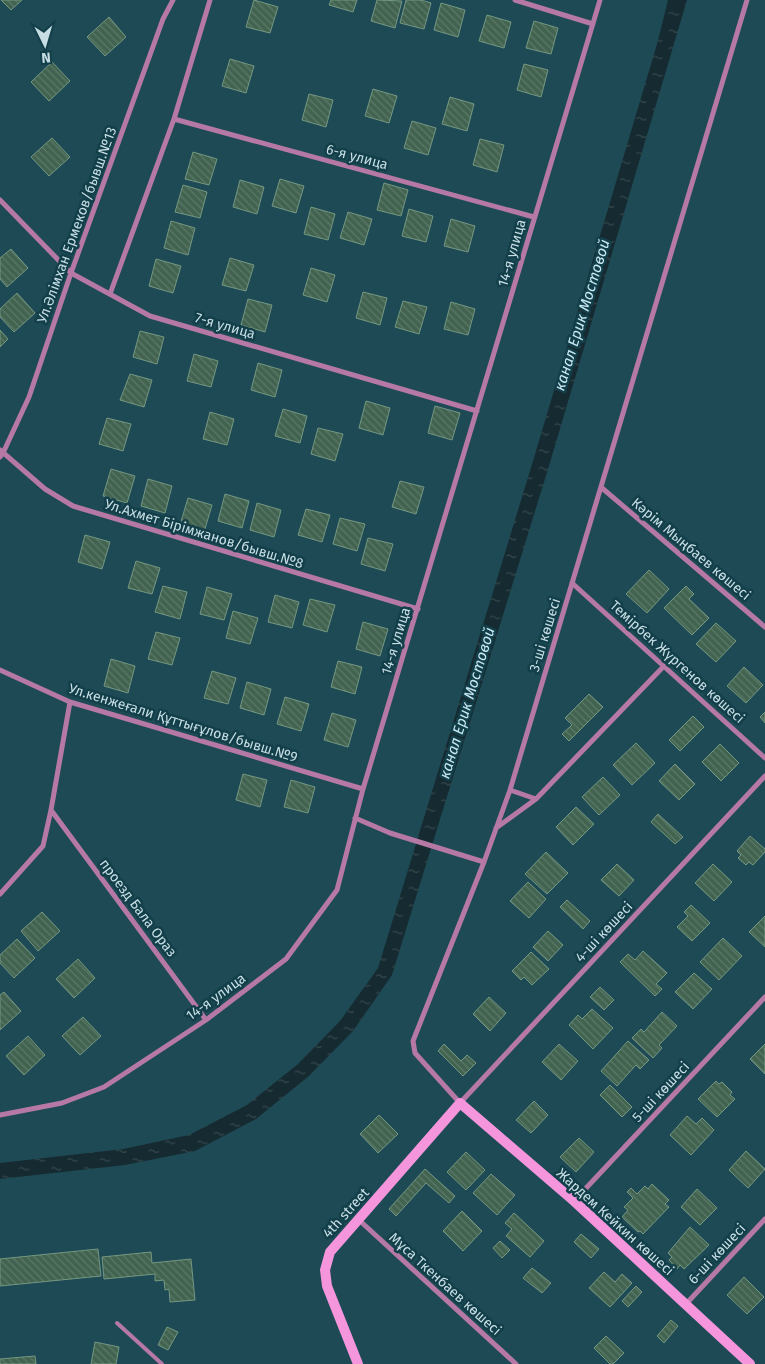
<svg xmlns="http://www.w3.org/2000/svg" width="765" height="1364" font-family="'Fira Sans',sans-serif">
	<defs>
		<pattern id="water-ripples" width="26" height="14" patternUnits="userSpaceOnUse" patternTransform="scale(1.25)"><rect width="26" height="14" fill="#152b31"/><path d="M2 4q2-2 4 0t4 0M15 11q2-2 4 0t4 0" fill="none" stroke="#36494f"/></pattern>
		<pattern id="building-back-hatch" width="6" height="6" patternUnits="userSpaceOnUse" patternTransform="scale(1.25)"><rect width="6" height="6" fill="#41634f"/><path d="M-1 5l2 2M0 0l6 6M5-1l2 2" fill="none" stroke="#5b7968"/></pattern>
	</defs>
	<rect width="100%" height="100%" fill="#1e4a55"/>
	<!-- water -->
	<path fill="url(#water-ripples)" d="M 668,0 L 687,0 L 549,466 L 392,975 L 353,1031 L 309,1076 L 256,1119 L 195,1151 L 125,1165 L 0,1179 L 0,1163 L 123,1149 L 189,1135 L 247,1105 L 298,1064 L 340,1021 L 378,968 L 533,461 L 657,44 Z"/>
	<!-- building -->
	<path fill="url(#building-back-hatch)" stroke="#759882" d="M 1,0 L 22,0 L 11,10 Z
		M 254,0 L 278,7 L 270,33 L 246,27 Z
		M 331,0 L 357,0 L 353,12 L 329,5 Z
		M 377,0 L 402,1 L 395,28 L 371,21 Z
		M 406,0 L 421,0 L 431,3 L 424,29 L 400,23 Z
		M 441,3 L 465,10 L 458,37 L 434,30 Z
		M 487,15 L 511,22 L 504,48 L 479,41 Z
		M 109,17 L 126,37 L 105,56 L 87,37 Z
		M 534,21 L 558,28 L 551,54 L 526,48 Z
		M 230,59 L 254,66 L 246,93 L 222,86 Z
		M 52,62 L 70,81 L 49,101 L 31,82 Z
		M 524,64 L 548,70 L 541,97 L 517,90 Z
		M 373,89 L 397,96 L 389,123 L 365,116 Z
		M 309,94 L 333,100 L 326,127 L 302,120 Z
		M 450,97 L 474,104 L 467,131 L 442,124 Z
		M 412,121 L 436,128 L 428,155 L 404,148 Z
		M 52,138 L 70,157 L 49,176 L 31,157 Z
		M 480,139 L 504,145 L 497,172 L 473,165 Z
		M 193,152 L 217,159 L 209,185 L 185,179 Z
		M 280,179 L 304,186 L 296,213 L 272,206 Z
		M 240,180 L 264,187 L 257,214 L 233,207 Z
		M 384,183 L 408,190 L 401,216 L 377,210 Z
		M 183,185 L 207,192 L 200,218 L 175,212 Z
		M 311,207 L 335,214 L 328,240 L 304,234 Z
		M 409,209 L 433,216 L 426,242 L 402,236 Z
		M 348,212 L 372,219 L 364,245 L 340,238 Z
		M 451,219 L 475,226 L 468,252 L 444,246 Z
		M 171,221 L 195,228 L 188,255 L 164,248 Z
		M 11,249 L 28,268 L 7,287 L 0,279 L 0,258 Z
		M 230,258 L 254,265 L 246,291 L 222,285 Z
		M 156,259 L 181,266 L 173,293 L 149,286 Z
		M 311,268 L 335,275 L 327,302 L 303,295 Z
		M 363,292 L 387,298 L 380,325 L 356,318 Z
		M 17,293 L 35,313 L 14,332 L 0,317 L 0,309 Z
		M 248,299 L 272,305 L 265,332 L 241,325 Z
		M 403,301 L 427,307 L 419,334 L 395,327 Z
		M 451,302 L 475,309 L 468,335 L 444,329 Z
		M 0,330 L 8,339 L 0,347 Z
		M 140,331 L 164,337 L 157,364 L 133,357 Z
		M 194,354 L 218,361 L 211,387 L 187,381 Z
		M 258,363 L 282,370 L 275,397 L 251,390 Z
		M 130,374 L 152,380 L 144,407 L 120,400 Z
		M 366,401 L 390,408 L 383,435 L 359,428 Z
		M 435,406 L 460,413 L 452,440 L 428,433 Z
		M 283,409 L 307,416 L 300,443 L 275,436 Z
		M 210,412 L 234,419 L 227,445 L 203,439 Z
		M 107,418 L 131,424 L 123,451 L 99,444 Z
		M 318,428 L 343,434 L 335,461 L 311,454 Z
		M 111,469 L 135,476 L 127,503 L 103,496 Z
		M 148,479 L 172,486 L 165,513 L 141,506 Z
		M 400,481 L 424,487 L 416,514 L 392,507 Z
		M 225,494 L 249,501 L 242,528 L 218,521 Z
		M 188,498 L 212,505 L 204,532 L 180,525 Z
		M 257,503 L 281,510 L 274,537 L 250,530 Z
		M 306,509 L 330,515 L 322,542 L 298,535 Z
		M 340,518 L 365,524 L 357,551 L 333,544 Z
		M 85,535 L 110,542 L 102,569 L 78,562 Z
		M 368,538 L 393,544 L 385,571 L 361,564 Z
		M 136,561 L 160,568 L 152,594 L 128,588 Z
		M 649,570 L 669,589 L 647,613 L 626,594 Z
		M 163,586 L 187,592 L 180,619 L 155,612 Z
		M 686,586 L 694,594 L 689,599 L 709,618 L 692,635 L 664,608 Z
		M 207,587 L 232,594 L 224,620 L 200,614 Z
		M 275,595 L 299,602 L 292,628 L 268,622 Z
		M 310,599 L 335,605 L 327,632 L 303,625 Z
		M 233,611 L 258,618 L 250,644 L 226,638 Z
		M 363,622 L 388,629 L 380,656 L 356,649 Z
		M 716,623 L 736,641 L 716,662 L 696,644 Z
		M 156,632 L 180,638 L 172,665 L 148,659 Z
		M 111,659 L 135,666 L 128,693 L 104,686 Z
		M 338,661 L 362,667 L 355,694 L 331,687 Z
		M 744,667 L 763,685 L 746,703 L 727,686 Z
		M 212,671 L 236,678 L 228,704 L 204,698 Z
		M 247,682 L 271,689 L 264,715 L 240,708 Z
		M 589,694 L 603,707 L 569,741 L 562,734 L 572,725 L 565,718 Z
		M 285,697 L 309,704 L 301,731 L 277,724 Z
		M 765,712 L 765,723 L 760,717 Z
		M 332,713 L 356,720 L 348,747 L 324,740 Z
		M 693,716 L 704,727 L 680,751 L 669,740 Z
		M 636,743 L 655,763 L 632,785 L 613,765 Z
		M 720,744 L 739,763 L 721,781 L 702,762 Z
		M 675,764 L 695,784 L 679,800 L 659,781 Z
		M 243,774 L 267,780 L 260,807 L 236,800 Z
		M 603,777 L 620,795 L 599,815 L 582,797 Z
		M 291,780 L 315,787 L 308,813 L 284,807 Z
		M 576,807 L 594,824 L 573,845 L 556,827 Z
		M 658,814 L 683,837 L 675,844 L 651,822 Z
		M 750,836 L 765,849 L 765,852 L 753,865 L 749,862 L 746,865 L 738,858 L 741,855 L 737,851 Z
		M 546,852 L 568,873 L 547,894 L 525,874 Z
		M 617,864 L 634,880 L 619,896 L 601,880 Z
		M 713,864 L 732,882 L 714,901 L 695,883 Z
		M 528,882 L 546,899 L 529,918 L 510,901 Z
		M 567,900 L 590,921 L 583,929 L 560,907 Z
		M 691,905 L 710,923 L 692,941 L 677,927 L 688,916 L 684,912 Z
		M 42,912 L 60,931 L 38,951 L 21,931 Z
		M 765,916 L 765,947 L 749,932 Z
		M 548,931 L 563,945 L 548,961 L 533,947 Z
		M 723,938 L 742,956 L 719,980 L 700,962 Z
		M 17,939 L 35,958 L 14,978 L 0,963 L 0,955 Z
		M 643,951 L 667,973 L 656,984 L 662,989 L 655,996 L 620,962 L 628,954 L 635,960 Z
		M 531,952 L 549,969 L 532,985 L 524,977 L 521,980 L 512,971 Z
		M 78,959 L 95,978 L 74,998 L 56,979 Z
		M 694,973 L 712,989 L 693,1009 L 675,992 Z
		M 600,987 L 614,1000 L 604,1010 L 590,997 Z
		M 4,992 L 21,1011 L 0,1030 L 0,995 Z
		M 489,997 L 506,1013 L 490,1031 L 473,1014 Z
		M 592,1009 L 613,1028 L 593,1049 L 569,1025 L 578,1015 L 582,1019 Z
		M 662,1012 L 677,1026 L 659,1045 L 662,1048 L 653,1058 L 632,1038 L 641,1029 L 644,1032 Z
		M 83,1017 L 101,1036 L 80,1055 L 62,1036 Z
		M 28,1036 L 45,1055 L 24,1075 L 6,1056 Z
		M 628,1041 L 649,1060 L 640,1069 L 636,1065 L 617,1086 L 601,1071 Z
		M 444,1044 L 461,1061 L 467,1055 L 476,1063 L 463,1076 L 438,1051 Z
		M 559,1044 L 578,1061 L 561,1080 L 542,1062 Z
		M 765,1044 L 765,1074 L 750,1059 Z
		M 716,1081 L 719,1084 L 722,1082 L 732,1092 L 730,1095 L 735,1099 L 717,1117 L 698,1099 Z
		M 610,1085 L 632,1107 L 622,1117 L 600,1095 Z
		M 534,1101 L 548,1115 L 531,1133 L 516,1120 Z
		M 379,1115 L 398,1134 L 378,1153 L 360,1134 Z
		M 687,1116 L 696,1124 L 702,1118 L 714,1130 L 691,1155 L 670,1135 Z
		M 579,1138 L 594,1152 L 576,1172 L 560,1157 Z
		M 746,1151 L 765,1169 L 748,1188 L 729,1170 Z
		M 466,1152 L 485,1170 L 466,1190 L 447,1172 Z
		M 425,1169 L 455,1196 L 449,1203 L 426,1183 L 396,1216 L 389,1209 Z
		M 491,1174 L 515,1195 L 497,1215 L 473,1193 Z
		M 652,1184 L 669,1200 L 665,1204 L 669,1207 L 643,1234 L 640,1231 L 638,1232 L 622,1217 L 628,1210 L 624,1207 L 633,1198 L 627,1192 L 631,1188 L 637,1194 L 645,1186 L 648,1189 Z
		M 697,1189 L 717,1208 L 700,1225 L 681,1207 Z
		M 462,1211 L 482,1231 L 463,1251 L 443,1231 Z
		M 514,1213 L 544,1241 L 530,1257 L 506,1236 L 512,1229 L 505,1223 Z
		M 690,1227 L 709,1245 L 684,1269 L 680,1265 L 677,1269 L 669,1260 L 672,1257 L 668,1253 Z
		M 581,1234 L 599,1249 L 591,1258 L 574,1242 Z
		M 500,1241 L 510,1250 L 502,1258 L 493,1248 Z
		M 98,1249 L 101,1276 L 0,1286 L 0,1259 Z
		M 151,1252 L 152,1263 L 191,1259 L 195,1300 L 170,1302 L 169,1289 L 165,1290 L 164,1280 L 155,1281 L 155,1274 L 104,1279 L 102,1257 Z
		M 532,1268 L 551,1283 L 542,1293 L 523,1278 Z
		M 604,1272 L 615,1282 L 622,1274 L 632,1283 L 610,1307 L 589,1288 Z
		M 744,1277 L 764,1297 L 747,1314 L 727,1295 Z
		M 636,1286 L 642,1292 L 628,1307 L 622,1301 Z
		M 671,1320 L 678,1326 L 664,1343 L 657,1336 Z
		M 167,1327 L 178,1332 L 168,1350 L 158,1345 Z
		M 606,1336 L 624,1353 L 613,1364 L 610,1364 L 594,1348 Z
		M 95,1342 L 119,1347 L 116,1364 L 91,1364 Z
		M 35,1356 L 36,1364 L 0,1364 L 0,1359 Z"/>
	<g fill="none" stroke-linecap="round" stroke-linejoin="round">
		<!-- lane -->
		<path stroke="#b679a5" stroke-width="4" d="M 117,1323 L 162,1364"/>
		<!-- street -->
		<path stroke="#b679a5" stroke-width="5" d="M 515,0 L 593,24
			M 747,0 L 510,790 L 484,862 L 413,1041 L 415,1053 L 460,1103 L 765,776
			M 174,119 L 534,217
			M 0,200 L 71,273 L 150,316 L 477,411
			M 110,294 L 174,119 L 210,0
			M 0,450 L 45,489 L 73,506 L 418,609
			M 0,457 L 3,453 L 29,397 L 71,273 L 163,19 L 173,0
			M 602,488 L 765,627
			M 572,583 L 765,758
			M 0,670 L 70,702 L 363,789
			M 510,790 L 536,799
			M 51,810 L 206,1020
			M 355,818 L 390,833 L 484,862
			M 496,828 L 536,799 L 664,666
			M 0,894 L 43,846 L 51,810 L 70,702
			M 0,1115 L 62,1103 L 104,1087 L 206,1020 L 286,959 L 337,890 L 363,789 L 600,0
			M 574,1201 L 765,997
			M 359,1220 L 516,1364
			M 686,1304 L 765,1219"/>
		<!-- secondary -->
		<path stroke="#f596dc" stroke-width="10" d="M 358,1364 L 327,1286 L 325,1270 L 330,1252 L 460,1103 L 574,1201 L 750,1364"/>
	</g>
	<g text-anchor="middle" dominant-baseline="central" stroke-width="5" stroke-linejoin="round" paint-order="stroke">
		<!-- street labels -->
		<g font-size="14" fill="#c7dee4" stroke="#123f4a">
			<text transform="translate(357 157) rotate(15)">6-я улица</text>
			<text transform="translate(77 225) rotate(-70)">Ул.Әлімхан Ермеков/бывш.№13</text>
			<text transform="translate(512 253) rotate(-74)">14-я улица</text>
			<text transform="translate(225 326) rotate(16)">7-я улица</text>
			<text transform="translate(204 534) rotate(17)">Ул.Ахмет Бірімжанов/бывш.№8</text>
			<text transform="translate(691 549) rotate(40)">Кәрім Мыңбаев көшесі</text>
			<text transform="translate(545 635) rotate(-73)">3-ші көшесі</text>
			<text transform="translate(396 641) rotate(-73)">14-я улица</text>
			<text transform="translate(677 662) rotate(42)">Темірбек Жүргенов көшесі</text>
			<text transform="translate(183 723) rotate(17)">Ул.кенжеғали Құттығұлов/бывш.№9</text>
			<text transform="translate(138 908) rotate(53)">проезд Бала Ораз</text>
			<text transform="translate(604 932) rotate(-47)">4-ші көшесі</text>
			<text transform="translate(216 997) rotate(-36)">14-я улица</text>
			<text transform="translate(661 1092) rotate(-47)">5-ші көшесі</text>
			<text transform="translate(346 1213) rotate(-48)">4th street</text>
			<text transform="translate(615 1222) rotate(42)">Жардем Кейкин көшесі</text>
			<text transform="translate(717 1254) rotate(-47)">6-ші көшесі</text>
			<text transform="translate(445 1284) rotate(42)">Мұса Ткенбаев көшесі</text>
		</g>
		<!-- water labels -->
		<g font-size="15" font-style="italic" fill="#c9e9f3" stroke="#123f4a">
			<text transform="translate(582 315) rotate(-73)">канал Ерик Мостовой</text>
			<text transform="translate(467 703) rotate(-73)">канал Ерик Мостовой</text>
		</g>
	</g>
	<!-- north arrow -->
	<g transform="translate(45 45) rotate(175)" stroke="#123f4a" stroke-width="4" paint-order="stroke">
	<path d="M0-4L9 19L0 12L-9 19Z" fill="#c7dee4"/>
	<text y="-8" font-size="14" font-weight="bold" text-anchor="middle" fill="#c7dee4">N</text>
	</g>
</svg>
